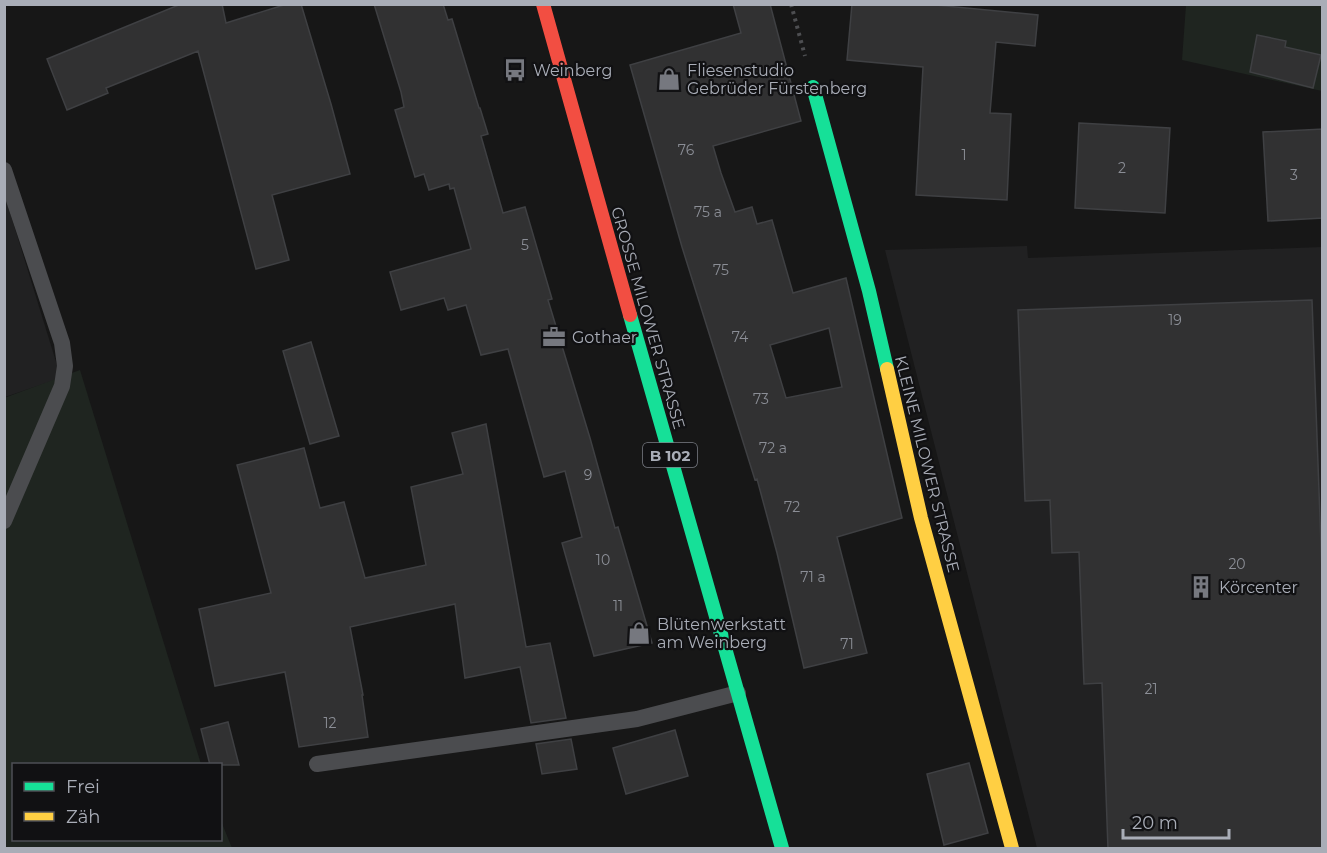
<svg xmlns="http://www.w3.org/2000/svg" width="1327" height="853" font-family="Montserrat,sans-serif">
	<rect width="100%" height="100%" fill="#171717"/>
	<!-- built -->
	<path fill="#212122" d="M 4,193 L 61,378 L 5,397 L 4,397 Z
		M 1027,246 L 1028,258 L 1322,247 L 1322,848 L 1037,848 L 885,250 Z"/>
	<!-- green -->
	<path fill="#1f2520" d="M 1186,5 L 1322,5 L 1322,91 L 1182,60 Z
		M 80,370 L 201,764 L 14,764 L 14,840 L 220,840 L 221,821 L 232,848 L 5,848 L 4,398 Z"/>
	<!-- building -->
	<path fill="#313132" stroke="#3f4043" stroke-width="1.5" fill-rule="evenodd" d="M 181,4 L 222,4 L 226,23 L 287,4 L 301,4 L 331,104 L 350,174 L 272,195 L 289,260 L 256,269 L 198,51 L 106,88 L 108,93 L 67,110 L 47,59 Z
		M 374,4 L 443,4 L 448,20 L 452,19 L 479,108 L 480,108 L 488,134 L 481,136 L 503,213 L 525,207 L 552,299 L 548,300 L 590,438 L 615,528 L 618,527 L 652,643 L 594,656 L 562,543 L 582,537 L 565,471 L 544,477 L 508,349 L 481,355 L 466,305 L 448,310 L 444,298 L 401,310 L 390,272 L 471,249 L 454,188 L 450,189 L 449,184 L 429,190 L 424,174 L 415,177 L 395,110 L 404,107 L 401,92 Z
		M 733,4 L 770,4 L 801,121 L 713,146 L 721,173 L 735,212 L 752,207 L 757,224 L 772,220 L 793,293 L 846,278 L 902,518 L 837,537 L 867,653 L 804,668 L 777,553 L 757,479 L 755,480 L 682,247 L 630,65 L 741,33 ZM 829,328 L 842,387 L 786,398 L 770,345 Z
		M 852,4 L 925,4 L 1038,15 L 1035,46 L 996,42 L 990,113 L 1011,114 L 1007,200 L 916,195 L 923,67 L 847,60 Z
		M 1257,35 L 1286,41 L 1285,47 L 1321,55 L 1313,88 L 1250,72 Z
		M 1079,123 L 1170,128 L 1165,213 L 1075,208 Z
		M 1323,129 L 1323,218 L 1268,221 L 1263,132 Z
		M 1312,300 L 1323,600 L 1323,849 L 1108,849 L 1102,683 L 1084,684 L 1079,552 L 1052,553 L 1050,500 L 1025,501 L 1018,310 Z
		M 311,342 L 339,436 L 310,444 L 283,351 Z
		M 486,424 L 526,647 L 550,643 L 566,718 L 531,723 L 520,667 L 465,678 L 455,604 L 350,627 L 363,695 L 362,695 L 368,737 L 299,747 L 285,672 L 215,686 L 199,609 L 271,593 L 237,465 L 304,448 L 320,508 L 344,502 L 365,578 L 426,565 L 411,487 L 463,474 L 452,433 Z
		M 228,722 L 239,765 L 210,765 L 201,729 Z
		M 675,730 L 688,776 L 626,794 L 613,748 Z
		M 571,739 L 577,769 L 542,774 L 536,744 Z
		M 969,763 L 988,833 L 944,845 L 927,774 Z"/>
	<g fill="none" stroke-linecap="round" stroke-linejoin="round">
		<!-- path -->
		<path stroke="#4d4e51" stroke-width="4" stroke-dasharray="3 4.5" stroke-linecap="butt" d="M 791,4 L 805,56"/>
		<!-- lane -->
		<path stroke="#4b4c4f" stroke-width="16" d="M 4,170 L 62,343 L 65,366 L 62,386 L 4,521
			M 317,764 L 637,719 L 738,693"/>
		<!-- fast -->
		<path stroke="#16e098" stroke-width="14" d="M 813,87 L 869,291 L 887,369
			M 630,315 L 782,848"/>
		<!-- slow -->
		<path stroke="#ffcf43" stroke-width="14" d="M 887,369 L 921,518 L 1012,848"/>
		<!-- jam -->
		<path stroke="#f24e42" stroke-width="14" d="M 543,4 L 630,315"/>
	</g>
	<!-- icons -->
	<defs>
		<g id="bus-bare" transform="scale(1.8)"><path d="M-5-6H5V4H4V6H2V4H-2V6H-4V4H-5ZM-3.5-4V0h7V-4ZM-3.5 1.2v1.5H-2V1.2ZM2 1.2v1.5H3.5V1.2Z" fill="#76787f" stroke="#111113" stroke-width="2.5" paint-order="stroke"/></g>
		<g id="shop-bare" transform="scale(1.8)"><path d="M-5-2.5h2.3a2.7 3.5 0 0 1 5.4 0H5L5.5 6h-11ZM-1.5-2.5h3a1.5 2.3 0 0 0-3 0Z" fill="#76787f" stroke="#111113" stroke-width="2.5" paint-order="stroke"/></g>
		<g id="office-bare" transform="scale(1.8)"><path d="M-6-3h4V-5.5h4V-3h4V5H-6ZM-1-4.5V-3h2v-1.5ZM-6 0V1H6V0Z" fill="#76787f" stroke="#111113" stroke-width="2.5" paint-order="stroke"/></g>
		<g id="building-bare" transform="scale(1.8)"><path d="M-4-6H4V6H1V3H-1V6H-4ZM-2.5-4.3h1.7v1.8h-1.7ZM.8-4.3h1.7v1.8H.8ZM-2.5-1h1.7V.8h-1.7ZM.8-1h1.7V.8H.8Z" fill="#76787f" stroke="#111113" stroke-width="2.5" paint-order="stroke"/></g>
	</defs>
	<g fill-rule="evenodd">
		<use href="#bus-bare" x="515" y="70"/>
		<use href="#shop-bare" x="669" y="79"/>
		<use href="#office-bare" x="554" y="337"/>
		<use href="#building-bare" x="1201" y="587"/>
		<use href="#shop-bare" x="639" y="633"/>
	</g>
	<g text-anchor="middle" dominant-baseline="central" stroke-width="4.5" stroke-linejoin="round" paint-order="stroke">
		<!-- number labels -->
		<g font-size="14" fill="#8b8e96">
			<text x="686" y="150">76</text>
			<text x="964" y="155">1</text>
			<text x="1122" y="168">2</text>
			<text x="1294" y="175">3</text>
			<text x="708" y="212">75 a</text>
			<text x="525" y="245">5</text>
			<text x="721" y="270">75</text>
			<text x="1175" y="320">19</text>
			<text x="740" y="337">74</text>
			<text x="761" y="399">73</text>
			<text x="773" y="448">72 a</text>
			<text x="588" y="475">9</text>
			<text x="792" y="507">72</text>
			<text x="603" y="560">10</text>
			<text x="1237" y="564">20</text>
			<text x="813" y="577">71 a</text>
			<text x="618" y="606">11</text>
			<text x="847" y="644">71</text>
			<text x="1151" y="689">21</text>
			<text x="330" y="723">12</text>
		</g>
		<!-- shield labels -->
		<rect fill="#111113" stroke="#7b7e86" stroke-width="1.5" x="643" y="443" width="54" height="24" rx="4.5"/>
		<g font-size="15" font-weight="bold" fill="#a9adb7">
			<text x="670" y="455">B 102</text>
		</g>
		<!-- poi labels -->
		<g font-size="16" fill="#a9adb7" stroke="#111113" text-anchor="start">
			<text x="533" y="70">Weinberg</text>
			<text x="687" y="70">Fliesenstudio<tspan x="687" dy="18">Gebrüder Fürstenberg</tspan></text>
			<text x="572" y="337">Gothaer</text>
			<text x="1219" y="587">Körcenter</text>
			<text x="657" y="624">Blütenwerkstatt<tspan x="657" dy="18">am Weinberg</tspan></text>
		</g>
		<!-- street labels -->
		<g font-size="16" fill="#a9adb7" stroke="#111113">
			<text transform="translate(648 318) rotate(74)">GROSSE MILOWER STRASSE</text>
			<text transform="translate(927 464) rotate(76)">KLEINE MILOWER STRASSE</text>
		</g>
	</g>
	<!-- border -->
	<rect width="1327" height="853" fill="none" stroke="#a9adb7" stroke-width="12"/>
	<!-- legend -->
	<rect x="12" y="763" width="210" height="78" fill="#111113" stroke="#4e4f55" stroke-width="1.5"/>
	<rect x="24" y="782" width="30" height="9" fill="#16e098" stroke="#4e4f55" stroke-width="1.5"/>
	<text x="66" y="793" font-size="18" fill="#a9adb7">Frei</text>
	<rect x="24" y="812" width="30" height="9" fill="#ffcf43" stroke="#4e4f55" stroke-width="1.5"/>
	<text x="66" y="823" font-size="18" fill="#a9adb7">Zäh</text>
	<!-- scale -->
	<path d="M1123 829v9h106v-9" fill="none" stroke="#a9adb7" stroke-width="3"/>
	<text x="1132" y="829" font-size="18" fill="#a9adb7" stroke="#111113" stroke-width="4.5" paint-order="stroke">20 m</text>
</svg>
